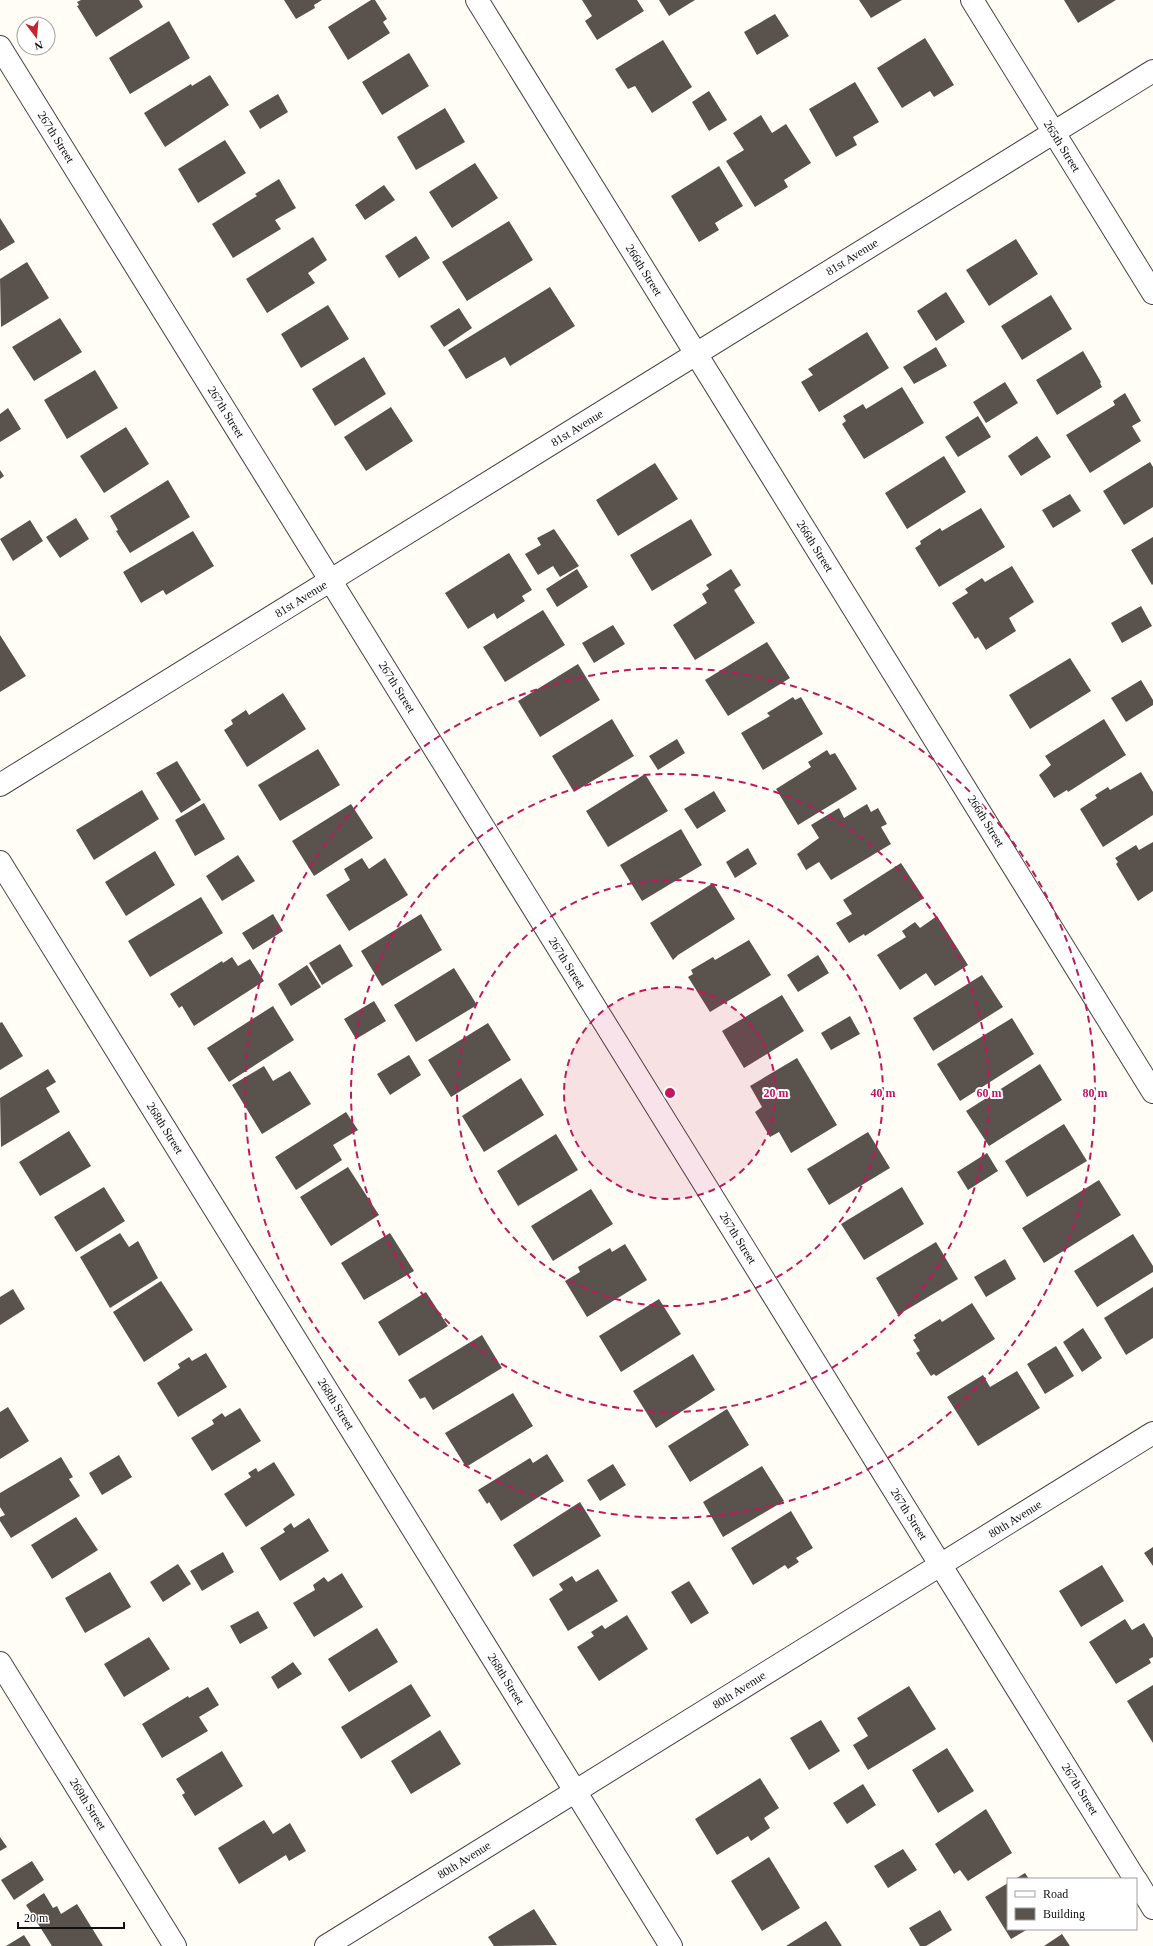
<svg xmlns="http://www.w3.org/2000/svg" width="1153" height="1946" font-family="'Times New Roman',serif">
	<rect width="100%" height="100%" fill="#fffdf5"/>
	<!-- building -->
	<path fill="#5a524d" d="M 81,0 L 139,0 L 143,7 L 96,37 L 77,6 L 79,5 L 77,2 Z
		M 284,0 L 322,0 L 314,5 L 315,8 L 296,19 Z
		M 371,0 L 375,0 L 387,19 L 383,22 L 390,33 L 348,60 L 328,27 Z
		M 582,0 L 637,0 L 644,11 L 597,40 L 585,21 L 592,16 Z
		M 659,0 L 695,0 L 669,16 Z
		M 859,0 L 902,0 L 871,18 Z
		M 1064,0 L 1116,0 L 1078,23 Z
		M 775,14 L 789,36 L 757,55 L 744,32 Z
		M 169,21 L 190,58 L 130,94 L 109,58 Z
		M 925,38 L 954,85 L 934,97 L 930,91 L 902,108 L 877,68 Z
		M 663,40 L 692,87 L 652,113 L 635,86 L 628,89 L 615,69 Z
		M 409,53 L 429,86 L 382,115 L 362,82 Z
		M 210,75 L 229,105 L 165,147 L 144,113 L 191,84 L 192,86 Z
		M 855,82 L 879,122 L 853,137 L 857,145 L 836,157 L 809,109 Z
		M 709,91 L 727,120 L 709,131 L 692,102 Z
		M 278,94 L 288,112 L 260,129 L 249,111 Z
		M 445,108 L 465,142 L 416,170 L 397,137 Z
		M 761,115 L 772,133 L 786,124 L 811,163 L 784,180 L 788,187 L 755,207 L 726,161 L 744,150 L 733,133 Z
		M 225,140 L 246,173 L 198,203 L 178,169 Z
		M 475,163 L 498,198 L 452,228 L 429,192 Z
		M 719,166 L 743,206 L 715,223 L 719,230 L 699,242 L 671,196 Z
		M 279,179 L 296,208 L 275,220 L 281,229 L 233,258 L 212,224 L 257,196 L 255,194 Z
		M 384,185 L 395,200 L 365,220 L 355,205 Z
		M 0,218 L 15,242 L 0,251 Z
		M 509,221 L 533,260 L 467,301 L 442,262 Z
		M 416,236 L 430,258 L 399,278 L 385,256 Z
		M 313,237 L 327,260 L 308,273 L 315,283 L 267,313 L 246,279 Z
		M 1016,239 L 1038,274 L 989,306 L 966,270 Z
		M 27,262 L 49,298 L 1,327 L 0,279 Z
		M 550,287 L 575,326 L 510,366 L 505,357 L 466,379 L 448,350 Z
		M 946,292 L 965,322 L 936,341 L 917,311 Z
		M 1051,295 L 1072,329 L 1022,360 L 1001,326 Z
		M 328,305 L 349,339 L 301,368 L 281,334 Z
		M 459,308 L 472,328 L 444,347 L 430,326 Z
		M 60,318 L 82,352 L 34,381 L 12,347 Z
		M 867,332 L 889,368 L 819,412 L 801,382 L 813,375 L 808,369 Z
		M 936,347 L 947,366 L 914,384 L 903,367 Z
		M 1083,351 L 1101,382 L 1100,383 L 1102,387 L 1057,415 L 1036,380 Z
		M 364,357 L 386,394 L 335,426 L 312,389 Z
		M 95,370 L 118,408 L 67,439 L 44,400 Z
		M 1005,382 L 1018,403 L 986,423 L 973,402 Z
		M 902,387 L 924,423 L 864,459 L 842,424 L 846,421 L 843,416 L 863,404 L 866,409 Z
		M 1125,393 L 1141,421 L 1132,426 L 1141,441 L 1090,473 L 1066,435 L 1115,405 L 1113,401 Z
		M 391,407 L 413,441 L 366,471 L 344,437 Z
		M 8,408 L 21,429 L 0,442 L 0,414 Z
		M 978,416 L 991,437 L 958,457 L 945,437 Z
		M 126,427 L 149,464 L 104,493 L 80,456 Z
		M 1037,436 L 1051,457 L 1021,476 L 1008,456 Z
		M 944,456 L 966,492 L 907,529 L 885,493 Z
		M 1150,462 L 1153,467 L 1153,507 L 1124,525 L 1103,491 Z
		M 655,463 L 678,499 L 618,536 L 596,500 Z
		M 0,470 L 4,476 L 0,479 Z
		M 168,480 L 190,517 L 130,553 L 116,531 L 118,530 L 110,516 Z
		M 1070,494 L 1081,511 L 1053,528 L 1042,510 Z
		M 981,508 L 1005,547 L 939,587 L 915,548 L 921,544 L 920,541 L 940,528 L 942,531 Z
		M 76,518 L 89,539 L 60,558 L 46,537 Z
		M 691,519 L 712,555 L 652,591 L 630,555 Z
		M 30,520 L 43,541 L 13,561 L 0,539 Z
		M 554,529 L 579,566 L 560,577 L 553,566 L 538,575 L 525,554 L 541,545 L 537,538 Z
		M 193,531 L 214,566 L 166,595 L 163,590 L 141,603 L 123,572 Z
		M 1153,537 L 1153,584 L 1152,585 L 1131,550 Z
		M 509,553 L 532,590 L 522,596 L 525,601 L 497,619 L 494,613 L 468,629 L 445,593 Z
		M 1012,566 L 1034,602 L 1009,618 L 1016,631 L 986,650 L 978,637 L 975,639 L 952,603 L 968,593 L 965,589 L 982,578 L 985,582 Z
		M 577,569 L 588,587 L 557,607 L 546,589 Z
		M 731,569 L 741,585 L 734,590 L 755,623 L 695,660 L 673,625 L 707,603 L 702,594 L 709,589 L 706,585 Z
		M 1141,606 L 1152,626 L 1122,643 L 1111,623 Z
		M 543,610 L 565,645 L 505,682 L 483,647 Z
		M 613,625 L 625,644 L 594,663 L 582,643 Z
		M 0,635 L 26,676 L 0,692 Z
		M 767,642 L 790,678 L 728,716 L 705,680 Z
		M 1070,658 L 1091,691 L 1030,729 L 1009,695 Z
		M 578,664 L 600,700 L 540,737 L 518,701 Z
		M 1141,680 L 1153,700 L 1153,705 L 1126,722 L 1111,698 Z
		M 283,693 L 306,729 L 247,767 L 224,730 L 233,724 L 231,720 L 246,710 L 249,715 Z
		M 793,697 L 795,700 L 801,697 L 823,734 L 763,770 L 741,733 L 770,716 L 767,713 Z
		M 612,719 L 634,756 L 574,792 L 552,756 Z
		M 1104,719 L 1126,755 L 1068,792 L 1067,790 L 1054,798 L 1039,775 L 1051,765 L 1045,756 Z
		M 677,739 L 685,753 L 658,770 L 649,756 Z
		M 318,749 L 340,785 L 280,821 L 258,785 Z
		M 827,750 L 830,755 L 835,753 L 857,789 L 798,825 L 776,789 L 811,767 L 808,762 Z
		M 177,761 L 201,800 L 181,813 L 156,773 Z
		M 1141,772 L 1153,792 L 1153,815 L 1103,847 L 1080,809 L 1097,798 L 1095,795 L 1108,787 L 1110,790 Z
		M 645,774 L 668,811 L 608,847 L 586,811 Z
		M 142,790 L 159,819 L 94,860 L 76,830 Z
		M 714,791 L 726,811 L 697,829 L 684,809 Z
		M 204,803 L 225,839 L 195,856 L 175,820 Z
		M 351,804 L 373,838 L 314,876 L 292,841 Z
		M 867,804 L 871,812 L 878,808 L 887,824 L 881,827 L 891,844 L 831,880 L 819,862 L 806,870 L 797,854 L 819,838 L 811,825 L 839,808 L 844,818 Z
		M 681,829 L 702,865 L 642,901 L 620,865 Z
		M 1153,842 L 1153,891 L 1138,901 L 1116,864 L 1118,862 L 1115,858 L 1136,845 L 1139,850 Z
		M 748,848 L 757,864 L 735,878 L 726,862 Z
		M 155,851 L 175,885 L 126,916 L 105,882 Z
		M 238,855 L 255,881 L 222,901 L 206,876 Z
		M 362,858 L 369,869 L 385,858 L 408,895 L 349,931 L 326,895 L 350,880 L 344,869 Z
		M 901,863 L 924,898 L 865,936 L 864,934 L 849,943 L 836,923 L 852,914 L 843,900 Z
		M 713,883 L 735,919 L 678,955 L 673,960 L 650,923 Z
		M 201,897 L 223,933 L 150,977 L 128,941 Z
		M 273,914 L 283,931 L 253,950 L 242,933 Z
		M 421,914 L 442,950 L 382,986 L 361,951 Z
		M 937,916 L 968,965 L 935,986 L 926,973 L 900,990 L 877,955 L 906,937 L 902,931 L 915,922 L 920,928 Z
		M 749,940 L 771,975 L 710,1012 L 688,977 L 693,974 L 691,970 L 713,957 L 715,960 Z
		M 340,944 L 353,966 L 322,985 L 309,963 Z
		M 818,955 L 829,973 L 798,992 L 787,975 Z
		M 232,957 L 238,966 L 250,959 L 264,981 L 194,1026 L 182,1006 L 179,1008 L 170,994 L 222,961 L 223,963 Z
		M 307,965 L 321,987 L 291,1006 L 278,984 Z
		M 454,968 L 477,1005 L 416,1042 L 394,1005 Z
		M 982,975 L 1003,1007 L 933,1051 L 913,1018 Z
		M 782,995 L 804,1031 L 744,1068 L 722,1031 Z
		M 374,1001 L 386,1021 L 356,1039 L 344,1019 Z
		M 273,1006 L 294,1040 L 229,1082 L 207,1048 Z
		M 850,1016 L 860,1034 L 831,1050 L 821,1033 Z
		M 1012,1018 L 1034,1054 L 960,1101 L 937,1064 Z
		M 2,1022 L 23,1056 L 0,1070 L 0,1023 Z
		M 488,1023 L 511,1060 L 451,1097 L 428,1060 Z
		M 409,1055 L 421,1075 L 390,1095 L 377,1074 Z
		M 797,1058 L 837,1125 L 791,1153 L 779,1132 L 770,1137 L 755,1112 L 762,1107 L 750,1086 Z
		M 1040,1064 L 1062,1100 L 989,1146 L 966,1111 Z
		M 264,1066 L 273,1081 L 290,1071 L 311,1104 L 262,1134 L 232,1085 Z
		M 48,1069 L 56,1082 L 46,1088 L 60,1112 L 1,1147 L 0,1098 Z
		M 521,1078 L 544,1115 L 484,1152 L 462,1116 Z
		M 346,1112 L 358,1130 L 333,1145 L 342,1160 L 296,1190 L 275,1157 Z
		M 1064,1124 L 1087,1161 L 1027,1197 L 1005,1161 Z
		M 69,1131 L 91,1166 L 40,1196 L 19,1162 Z
		M 868,1132 L 890,1168 L 829,1205 L 807,1169 Z
		M 556,1134 L 578,1170 L 518,1206 L 497,1171 Z
		M 987,1153 L 998,1171 L 968,1190 L 957,1172 Z
		M 348,1167 L 379,1215 L 331,1246 L 300,1197 Z
		M 1099,1180 L 1121,1215 L 1044,1263 L 1022,1228 Z
		M 104,1187 L 125,1221 L 76,1252 L 54,1217 Z
		M 902,1187 L 924,1224 L 864,1260 L 841,1224 Z
		M 591,1189 L 613,1224 L 553,1261 L 531,1226 Z
		M 120,1233 L 129,1247 L 138,1241 L 158,1278 L 110,1308 L 80,1257 Z
		M 390,1233 L 414,1271 L 364,1300 L 341,1263 Z
		M 1133,1234 L 1153,1266 L 1153,1272 L 1097,1307 L 1074,1271 Z
		M 936,1242 L 958,1279 L 898,1315 L 876,1278 Z
		M 625,1244 L 647,1280 L 587,1317 L 565,1281 L 580,1272 L 578,1267 L 610,1248 L 612,1252 Z
		M 1005,1259 L 1016,1279 L 986,1297 L 974,1277 Z
		M 161,1281 L 193,1330 L 144,1362 L 113,1312 Z
		M 1153,1287 L 1153,1338 L 1126,1355 L 1104,1318 Z
		M 13,1289 L 25,1309 L 0,1325 L 0,1297 Z
		M 426,1292 L 448,1326 L 399,1356 L 378,1322 Z
		M 659,1299 L 681,1334 L 621,1372 L 599,1336 Z
		M 972,1303 L 995,1339 L 936,1376 L 934,1374 L 931,1376 L 916,1353 L 920,1351 L 913,1340 L 916,1338 L 914,1335 L 940,1319 L 942,1322 Z
		M 1083,1328 L 1102,1358 L 1082,1372 L 1063,1342 Z
		M 482,1335 L 502,1368 L 433,1410 L 425,1397 L 420,1399 L 408,1380 Z
		M 1056,1346 L 1074,1376 L 1045,1394 L 1027,1364 Z
		M 206,1353 L 227,1387 L 178,1417 L 157,1383 L 180,1368 L 178,1364 L 189,1357 L 192,1361 Z
		M 693,1354 L 715,1390 L 656,1428 L 633,1391 Z
		M 1017,1371 L 1040,1408 L 978,1446 L 947,1397 L 983,1375 L 990,1387 Z
		M 513,1393 L 533,1426 L 466,1467 L 445,1433 Z
		M 8,1407 L 29,1441 L 0,1459 L 0,1412 Z
		M 240,1408 L 261,1441 L 212,1471 L 191,1438 L 214,1424 L 212,1420 L 222,1413 L 225,1417 Z
		M 727,1409 L 749,1445 L 690,1482 L 668,1446 Z
		M 547,1454 L 564,1481 L 501,1521 L 489,1502 L 487,1504 L 478,1490 L 530,1458 L 533,1463 Z
		M 119,1455 L 132,1477 L 102,1495 L 89,1473 Z
		M 61,1457 L 73,1477 L 69,1479 L 80,1496 L 11,1538 L 0,1521 L 0,1517 L 5,1515 L 0,1507 L 0,1493 Z
		M 274,1462 L 295,1495 L 246,1527 L 224,1494 L 251,1477 L 248,1473 L 256,1468 L 258,1472 Z
		M 613,1464 L 626,1485 L 600,1501 L 587,1480 Z
		M 762,1466 L 784,1501 L 723,1537 L 703,1502 Z
		M 580,1502 L 601,1536 L 533,1577 L 513,1545 Z
		M 791,1511 L 813,1548 L 796,1558 L 799,1562 L 788,1569 L 785,1565 L 753,1585 L 731,1548 Z
		M 76,1517 L 98,1550 L 52,1579 L 31,1545 Z
		M 309,1518 L 329,1551 L 280,1581 L 260,1548 L 285,1532 L 283,1529 L 291,1523 L 294,1528 Z
		M 1153,1547 L 1153,1566 L 1144,1553 Z
		M 223,1552 L 234,1572 L 202,1591 L 190,1571 Z
		M 178,1564 L 191,1584 L 163,1602 L 150,1582 Z
		M 1102,1565 L 1124,1601 L 1081,1627 L 1059,1591 Z
		M 598,1569 L 618,1601 L 568,1631 L 549,1599 L 563,1590 L 559,1584 L 572,1576 L 576,1582 Z
		M 110,1572 L 131,1607 L 85,1633 L 65,1598 Z
		M 342,1573 L 363,1607 L 314,1637 L 293,1603 L 315,1590 L 313,1585 L 324,1577 L 328,1582 Z
		M 689,1581 L 709,1613 L 691,1624 L 671,1592 Z
		M 258,1611 L 268,1628 L 240,1644 L 230,1626 Z
		M 627,1615 L 648,1649 L 599,1681 L 577,1647 L 594,1636 L 591,1632 L 602,1625 L 605,1629 Z
		M 1125,1619 L 1132,1630 L 1144,1623 L 1153,1638 L 1153,1657 L 1149,1659 L 1151,1663 L 1116,1684 L 1089,1642 Z
		M 377,1628 L 398,1662 L 349,1692 L 328,1659 Z
		M 149,1637 L 170,1669 L 124,1697 L 104,1664 Z
		M 293,1662 L 302,1674 L 278,1689 L 271,1677 Z
		M 411,1684 L 431,1716 L 361,1759 L 341,1727 Z
		M 1153,1685 L 1153,1743 L 1127,1701 Z
		M 909,1686 L 936,1729 L 868,1770 L 853,1745 L 868,1736 L 857,1718 Z
		M 208,1687 L 219,1705 L 199,1717 L 208,1731 L 162,1758 L 142,1724 L 188,1696 L 189,1698 Z
		M 821,1720 L 840,1751 L 809,1770 L 790,1738 Z
		M 440,1730 L 461,1764 L 411,1794 L 391,1761 Z
		M 947,1748 L 974,1791 L 938,1813 L 912,1770 Z
		M 222,1751 L 243,1786 L 195,1816 L 182,1795 L 185,1793 L 176,1779 Z
		M 760,1778 L 779,1808 L 764,1818 L 770,1828 L 751,1841 L 748,1836 L 717,1855 L 695,1819 Z
		M 863,1784 L 876,1805 L 847,1824 L 833,1803 Z
		M 986,1809 L 1012,1853 L 968,1881 L 960,1870 L 954,1874 L 935,1844 Z
		M 264,1820 L 273,1834 L 290,1823 L 306,1851 L 289,1861 L 286,1855 L 239,1884 L 218,1848 Z
		M 0,1837 L 7,1847 L 0,1851 Z
		M 903,1849 L 917,1870 L 888,1888 L 874,1866 Z
		M 769,1857 L 800,1908 L 762,1931 L 731,1881 Z
		M 32,1861 L 44,1880 L 14,1900 L 1,1880 Z
		M 1025,1873 L 1029,1879 L 1015,1879 Z
		M 1008,1883 L 1008,1929 L 1028,1929 L 1011,1939 L 985,1897 Z
		M 44,1893 L 53,1908 L 57,1906 L 61,1914 L 77,1904 L 103,1946 L 52,1946 L 26,1905 Z
		M 534,1909 L 557,1945 L 494,1946 L 488,1937 Z
		M 940,1910 L 952,1930 L 926,1946 L 920,1946 L 909,1928 Z
		M 826,1921 L 842,1946 L 786,1946 Z
		M 1062,1934 L 1070,1946 L 1044,1946 Z
		M 24,1935 L 31,1946 L 6,1946 Z"/>
	<g fill="none" stroke-linecap="round" stroke-linejoin="round">
		<!-- street casing -->
		<g stroke="#444" stroke-width="24">
			<path id="street" d="M 477,0 L 1153,1092
				M 972,0 L 1153,293
				M 0,47 L 1135,1879
				M 0,785 L 1153,71
				M 0,862 L 671,1946
				M 0,1663 L 175,1946
				M 1136,1880 L 1153,1908
				M 326,1946 L 1153,1433"/>
		</g>
		<!-- street -->
		<use href="#street" stroke="#fff" stroke-width="22"/>
	</g>
	<!-- distance rings -->
	<circle cx="670" cy="1093" r="106" fill="#c2185b" fill-opacity=".12"/>
	<g fill="none" stroke="#c2185b" stroke-width="2" stroke-dasharray="7 5">
		<circle cx="670" cy="1093" r="106"/>
		<circle cx="670" cy="1093" r="213"/>
		<circle cx="670" cy="1093" r="319"/>
		<circle cx="670" cy="1093" r="425"/>
	</g>
	<g text-anchor="middle" dominant-baseline="central" stroke-width="4" stroke-linejoin="round" paint-order="stroke">
		<!-- street labels -->
		<g font-size="12" fill="#111" stroke="#fff">
			<text transform="translate(56 137) rotate(58)">267th Street</text>
			<text transform="translate(1062 146) rotate(58)">265th Street</text>
			<text transform="translate(852 257) rotate(-32)">81st Avenue</text>
			<text transform="translate(644 270) rotate(58)">266th Street</text>
			<text transform="translate(226 412) rotate(58)">267th Street</text>
			<text transform="translate(577 428) rotate(-32)">81st Avenue</text>
			<text transform="translate(815 546) rotate(58)">266th Street</text>
			<text transform="translate(301 599) rotate(-32)">81st Avenue</text>
			<text transform="translate(397 687) rotate(58)">267th Street</text>
			<text transform="translate(986 821) rotate(58)">266th Street</text>
			<text transform="translate(567 963) rotate(58)">267th Street</text>
			<text transform="translate(165 1128) rotate(58)">268th Street</text>
			<text transform="translate(738 1238) rotate(58)">267th Street</text>
			<text transform="translate(336 1404) rotate(58)">268th Street</text>
			<text transform="translate(909 1514) rotate(58)">267th Street</text>
			<text transform="translate(1015 1519) rotate(-32)">80th Avenue</text>
			<text transform="translate(506 1679) rotate(58)">268th Street</text>
			<text transform="translate(739 1690) rotate(-32)">80th Avenue</text>
			<text transform="translate(1080 1789) rotate(58)">267th Street</text>
			<text transform="translate(88 1804) rotate(58)">269th Street</text>
			<text transform="translate(464 1860) rotate(-32)">80th Avenue</text>
		</g>
	</g>
	<circle cx="670" cy="1093" r="6" fill="#c2185b" stroke="#fff" stroke-width="2"/>
	<g font-size="12" text-anchor="middle" font-weight="bold" fill="#c2185b" stroke="#fff" stroke-width="4" stroke-linejoin="round" paint-order="stroke">
		<text x="776" y="1097">20 m</text>
		<text x="883" y="1097">40 m</text>
		<text x="989" y="1097">60 m</text>
		<text x="1095" y="1097">80 m</text>
	</g>
	<!-- legend -->
	<rect x="1007" y="1878" width="130" height="52" fill="#ffffff" stroke="#a0a0a0"/>
	<rect x="1015" y="1891" width="20" height="6" fill="#ffffff" stroke="#a0a0a0"/>
	<text x="1043" y="1898" font-size="12" fill="#111111">Road</text>
	<rect x="1015" y="1908" width="20" height="12" fill="#5a524d" stroke="#a0a0a0"/>
	<text x="1043" y="1918" font-size="12" fill="#111111">Building</text>
	<!-- north arrow -->
	<g transform="translate(36 36) rotate(164)"><circle r="19" fill="#ffffff" stroke="#a0a0a0"/>
	<path d="M0-3L7 15L0 10L-7 15Z" fill="#c4262e"/>
	<text y="-6" font-size="11" font-weight="bold" text-anchor="middle" fill="#111111">N</text>
	</g>
	<!-- scale -->
	<path d="M18 1922v6h106v-6" fill="none" stroke="#111111" stroke-width="2"/>
	<text x="24" y="1922" font-size="12" fill="#111111" stroke="#ffffff" stroke-width="3" paint-order="stroke">20 m</text>
</svg>
